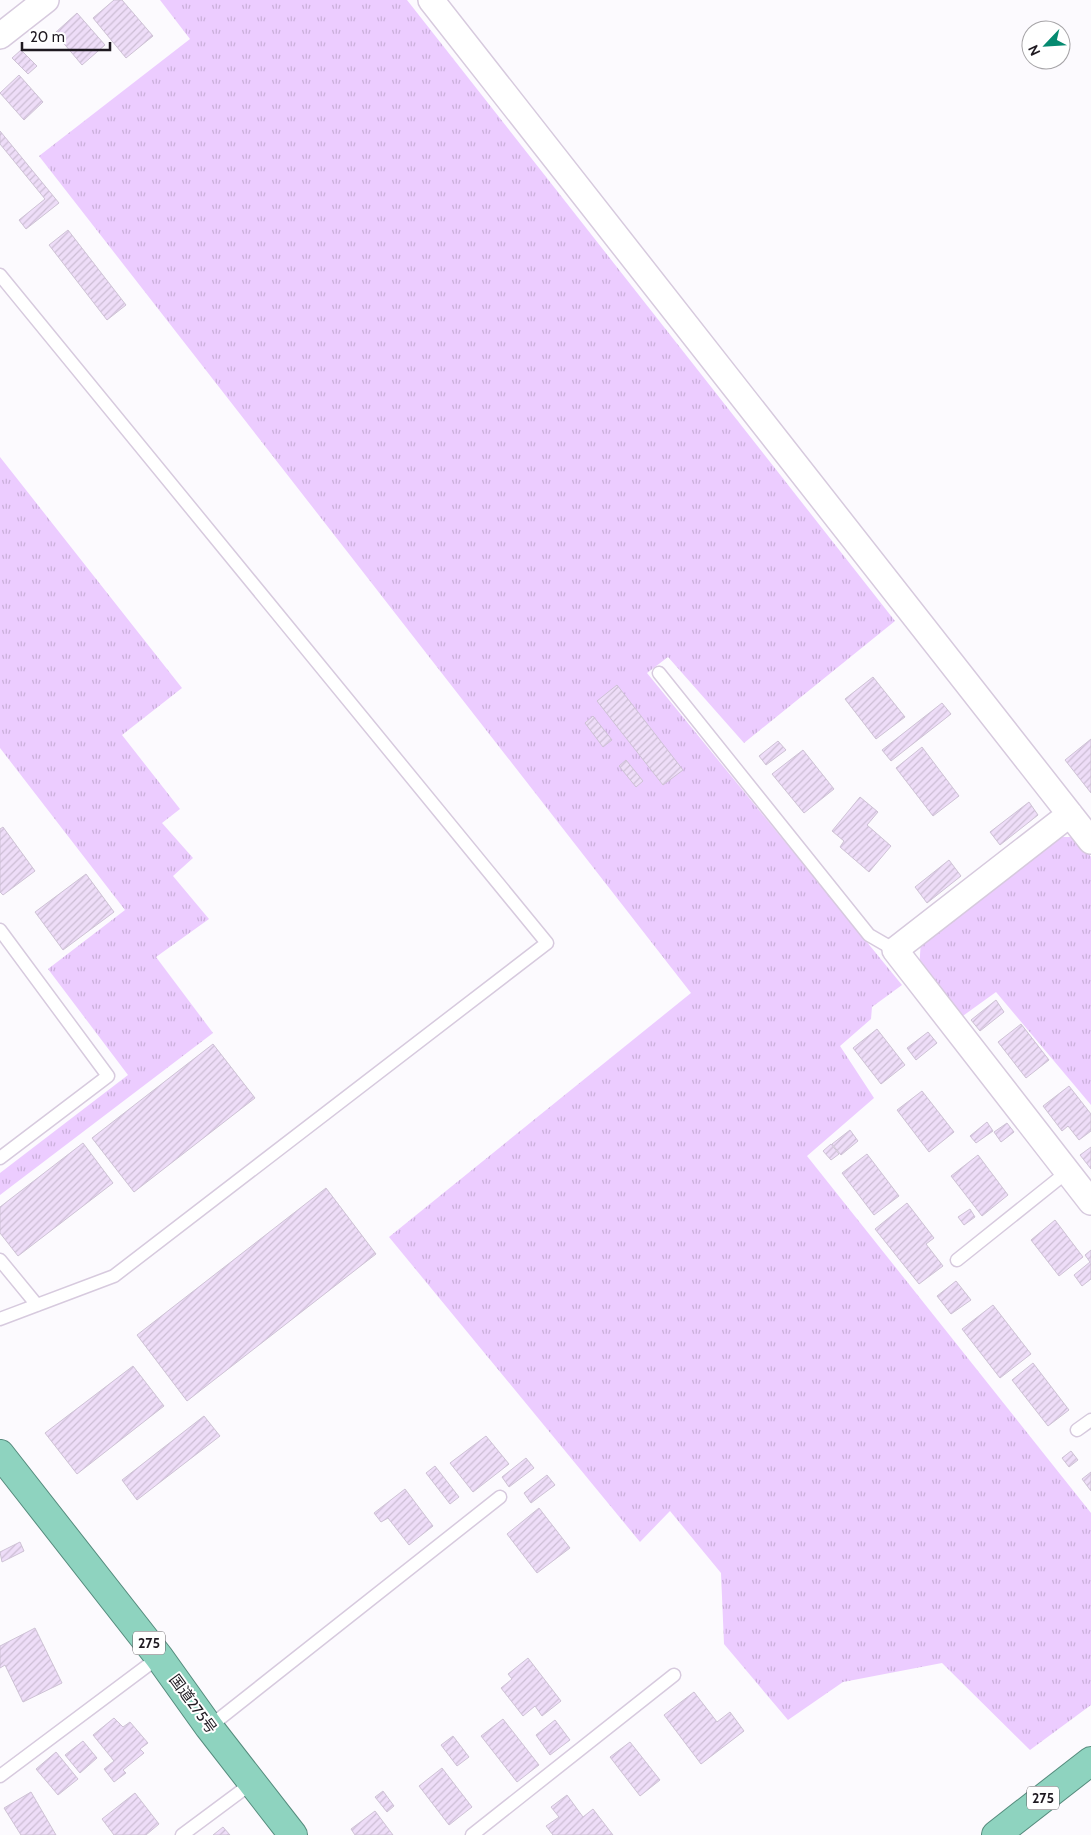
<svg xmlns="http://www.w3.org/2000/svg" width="1091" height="1835" font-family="Cabin,'Noto Sans JP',sans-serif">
	<defs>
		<pattern id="grass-tufts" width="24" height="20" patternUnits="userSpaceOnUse" patternTransform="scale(1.25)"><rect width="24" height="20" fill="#ecccff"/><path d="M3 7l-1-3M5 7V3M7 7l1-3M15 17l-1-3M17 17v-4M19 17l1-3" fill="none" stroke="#caafda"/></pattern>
		<pattern id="building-hatch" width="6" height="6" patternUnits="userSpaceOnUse" patternTransform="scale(1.25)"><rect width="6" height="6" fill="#eeddf8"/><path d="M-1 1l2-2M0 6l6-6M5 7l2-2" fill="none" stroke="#ccbdd4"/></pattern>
	</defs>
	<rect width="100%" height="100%" fill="#fcfafe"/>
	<!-- grass -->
	<path fill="url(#grass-tufts)" d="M 160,0 L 407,0 L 895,621 L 744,743 L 668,657 L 647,673 L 902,985 L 872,1007 L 871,1019 L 840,1046 L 874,1098 L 807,1156 L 1091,1513 L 1091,1705 L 1030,1750 L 942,1663 L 843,1682 L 788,1720 L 724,1644 L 721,1573 L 670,1511 L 640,1542 L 389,1237 L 691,993 L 39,156 L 190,39 Z
		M 0,457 L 182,688 L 122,735 L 180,809 L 162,823 L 193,858 L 173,876 L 209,919 L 156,957 L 213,1033 L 0,1195 L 0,1173 L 128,1075 L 48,969 L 125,910 L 0,748 Z
		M 1060,837 L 1076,837 L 1091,857 L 1091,1105 L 996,992 L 960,1018 L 919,971 L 921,939 Z"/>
	<!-- building -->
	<path fill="url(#building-hatch)" stroke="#cec2d5" d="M 114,0 L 122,0 L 153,36 L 126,58 L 93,18 Z
		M 77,13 L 105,45 L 82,65 L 55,33 Z
		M 21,50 L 37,66 L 28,74 L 12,58 Z
		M 19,75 L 43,102 L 24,120 L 0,93 Z
		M 0,131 L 59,203 L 26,229 L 19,220 L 45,199 L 0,144 Z
		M 68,230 L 126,305 L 107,320 L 49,245 Z
		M 873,677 L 905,717 L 876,739 L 845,699 Z
		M 617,685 L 683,770 L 663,785 L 597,701 Z
		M 942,703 L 951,714 L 891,761 L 882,750 Z
		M 593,716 L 612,740 L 603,747 L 585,723 Z
		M 1091,739 L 1091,793 L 1065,760 Z
		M 778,741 L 786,750 L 766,765 L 759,756 Z
		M 922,747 L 959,796 L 933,816 L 896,768 Z
		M 803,750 L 834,789 L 804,813 L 772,774 Z
		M 626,760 L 643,781 L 636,787 L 619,766 Z
		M 860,797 L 878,812 L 867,825 L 891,846 L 869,872 L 840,847 L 844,841 L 832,831 Z
		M 1029,802 L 1038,815 L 1000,845 L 990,832 Z
		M 3,827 L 35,871 L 3,895 L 0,892 L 0,829 Z
		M 949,860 L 961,876 L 927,903 L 915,887 Z
		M 86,874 L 114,912 L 63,950 L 35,912 Z
		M 996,1000 L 1004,1012 L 980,1031 L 971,1020 Z
		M 1021,1024 L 1049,1060 L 1026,1078 L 998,1042 Z
		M 877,1029 L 905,1065 L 881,1084 L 853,1048 Z
		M 928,1032 L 937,1043 L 916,1060 L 907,1048 Z
		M 213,1044 L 255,1098 L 134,1192 L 92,1138 Z
		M 1069,1086 L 1091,1114 L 1091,1131 L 1079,1140 L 1068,1126 L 1062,1131 L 1043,1106 Z
		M 922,1091 L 954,1132 L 929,1152 L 897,1110 Z
		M 987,1122 L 993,1131 L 976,1143 L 970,1136 Z
		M 1007,1123 L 1014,1132 L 1001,1142 L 994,1132 Z
		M 850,1130 L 858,1141 L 841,1155 L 832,1144 Z
		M 83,1143 L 113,1183 L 18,1256 L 0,1233 L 0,1207 Z
		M 831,1144 L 839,1154 L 831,1160 L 823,1151 Z
		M 1091,1147 L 1091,1169 L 1080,1155 Z
		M 867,1154 L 899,1196 L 874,1215 L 842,1173 Z
		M 978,1155 L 1008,1195 L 982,1216 L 951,1176 Z
		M 326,1188 L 376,1254 L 187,1401 L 137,1335 Z
		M 907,1203 L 934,1238 L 926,1244 L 943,1266 L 919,1284 L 875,1229 Z
		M 970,1209 L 975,1217 L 964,1225 L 958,1217 Z
		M 1055,1220 L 1083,1257 L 1059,1276 L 1031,1240 Z
		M 1091,1250 L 1091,1279 L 1082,1286 L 1074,1275 L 1090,1262 L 1085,1255 Z
		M 956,1281 L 971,1300 L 951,1314 L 937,1296 Z
		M 993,1305 L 1031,1354 L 1000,1378 L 962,1329 Z
		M 1033,1363 L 1069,1410 L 1048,1426 L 1012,1380 Z
		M 133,1366 L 164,1406 L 77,1474 L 45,1433 Z
		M 204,1416 L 220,1436 L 137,1500 L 122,1480 Z
		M 486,1436 L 509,1464 L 473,1492 L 450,1463 Z
		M 1071,1451 L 1078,1460 L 1069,1467 L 1062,1458 Z
		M 526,1458 L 534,1468 L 509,1487 L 502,1477 Z
		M 435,1466 L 459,1497 L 450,1504 L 426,1473 Z
		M 1091,1472 L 1091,1491 L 1082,1479 Z
		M 547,1475 L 555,1485 L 531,1503 L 524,1493 Z
		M 405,1489 L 433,1526 L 409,1545 L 388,1518 L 381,1522 L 374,1513 Z
		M 539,1508 L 570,1548 L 537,1573 L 507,1534 Z
		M 20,1542 L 24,1551 L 2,1562 L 0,1552 Z
		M 35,1628 L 62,1683 L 23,1702 L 5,1665 L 0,1668 L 0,1646 Z
		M 528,1658 L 561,1701 L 542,1716 L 535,1706 L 523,1716 L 501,1688 L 512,1679 L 508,1674 Z
		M 694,1692 L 717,1722 L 730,1712 L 744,1731 L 701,1764 L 664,1715 Z
		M 114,1718 L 123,1727 L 130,1722 L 148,1743 L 140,1749 L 144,1753 L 123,1770 L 126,1773 L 114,1782 L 104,1769 L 114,1761 L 93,1735 Z
		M 503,1719 L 539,1765 L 517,1782 L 481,1736 Z
		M 555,1720 L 570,1740 L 550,1755 L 536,1735 Z
		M 453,1736 L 469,1757 L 457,1766 L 441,1745 Z
		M 83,1741 L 97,1758 L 80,1773 L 65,1755 Z
		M 630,1742 L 660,1780 L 640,1796 L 610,1757 Z
		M 56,1752 L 78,1779 L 58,1795 L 36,1769 Z
		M 442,1768 L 472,1807 L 449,1825 L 419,1786 Z
		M 383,1791 L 394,1806 L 387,1812 L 375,1797 Z
		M 31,1792 L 56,1835 L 21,1835 L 4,1808 Z
		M 135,1793 L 159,1824 L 146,1835 L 114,1835 L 102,1819 Z
		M 567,1795 L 583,1817 L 593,1809 L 613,1835 L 553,1835 L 546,1826 L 559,1817 L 551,1807 Z
		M 375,1811 L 393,1835 L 355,1835 L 351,1829 Z
		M 223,1827 L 230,1835 L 213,1835 Z"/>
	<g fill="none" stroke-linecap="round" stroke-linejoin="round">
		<!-- service casing -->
		<g stroke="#d7cade" stroke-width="15">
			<path id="service" d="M 0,275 L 547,943 L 114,1276 L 0,1319
				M 659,673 L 869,935 L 895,950
				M 0,930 L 108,1076 L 0,1158
				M 0,1260 L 37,1305
				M 957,1260 L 1067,1172
				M 1077,1430 L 1091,1420
				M 209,1727 L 500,1497
				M 0,1776 L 159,1657
				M 182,1835 L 252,1783
				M 472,1835 L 674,1675"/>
		</g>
		<!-- minor casing -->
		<g stroke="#d7cade" stroke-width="28">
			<path id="minor" d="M 431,0 L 1091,841
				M 0,36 L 46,0
				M 1070,814 L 895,950 L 1091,1202"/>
		</g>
		<!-- trunk casing -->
		<g stroke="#558b7d" stroke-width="30">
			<path id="trunk" d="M 0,1454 L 159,1657 L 209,1727 L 293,1835
				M 996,1835 L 1091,1761"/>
		</g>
		<!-- service -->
		<use href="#service" stroke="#fff" stroke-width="12"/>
		<!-- minor -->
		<use href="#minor" stroke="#fff" stroke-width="25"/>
		<!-- trunk -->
		<use href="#trunk" stroke="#8ed3bf" stroke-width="28"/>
	</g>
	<g text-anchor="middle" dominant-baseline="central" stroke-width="4" stroke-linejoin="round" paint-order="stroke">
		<!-- shield labels -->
		<g fill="#fff" stroke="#625e63" stroke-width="1">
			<rect x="133" y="1631.5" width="32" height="23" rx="4"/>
			<rect x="1027" y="1786.5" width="32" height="23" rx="4"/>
		</g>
		<g font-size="14" font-weight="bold" fill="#1e1920">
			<text x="149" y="1643">275</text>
			<text x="1043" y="1798">275</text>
		</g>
		<!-- street labels -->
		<g font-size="15" fill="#1e1920" stroke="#fff">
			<text transform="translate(193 1704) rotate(54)">国道275号</text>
		</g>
	</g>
	<!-- north arrow -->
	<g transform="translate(1046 45) rotate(245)"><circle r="24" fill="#ffffff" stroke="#a5a3a6"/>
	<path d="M0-4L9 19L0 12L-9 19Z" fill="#058a70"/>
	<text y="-8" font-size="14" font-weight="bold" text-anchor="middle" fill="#1e1920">N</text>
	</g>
	<!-- scale -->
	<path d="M22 42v8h88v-8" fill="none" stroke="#1e1920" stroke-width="2.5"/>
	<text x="30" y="42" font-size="15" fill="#1e1920" stroke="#ffffff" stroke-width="4" paint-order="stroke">20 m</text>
</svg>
